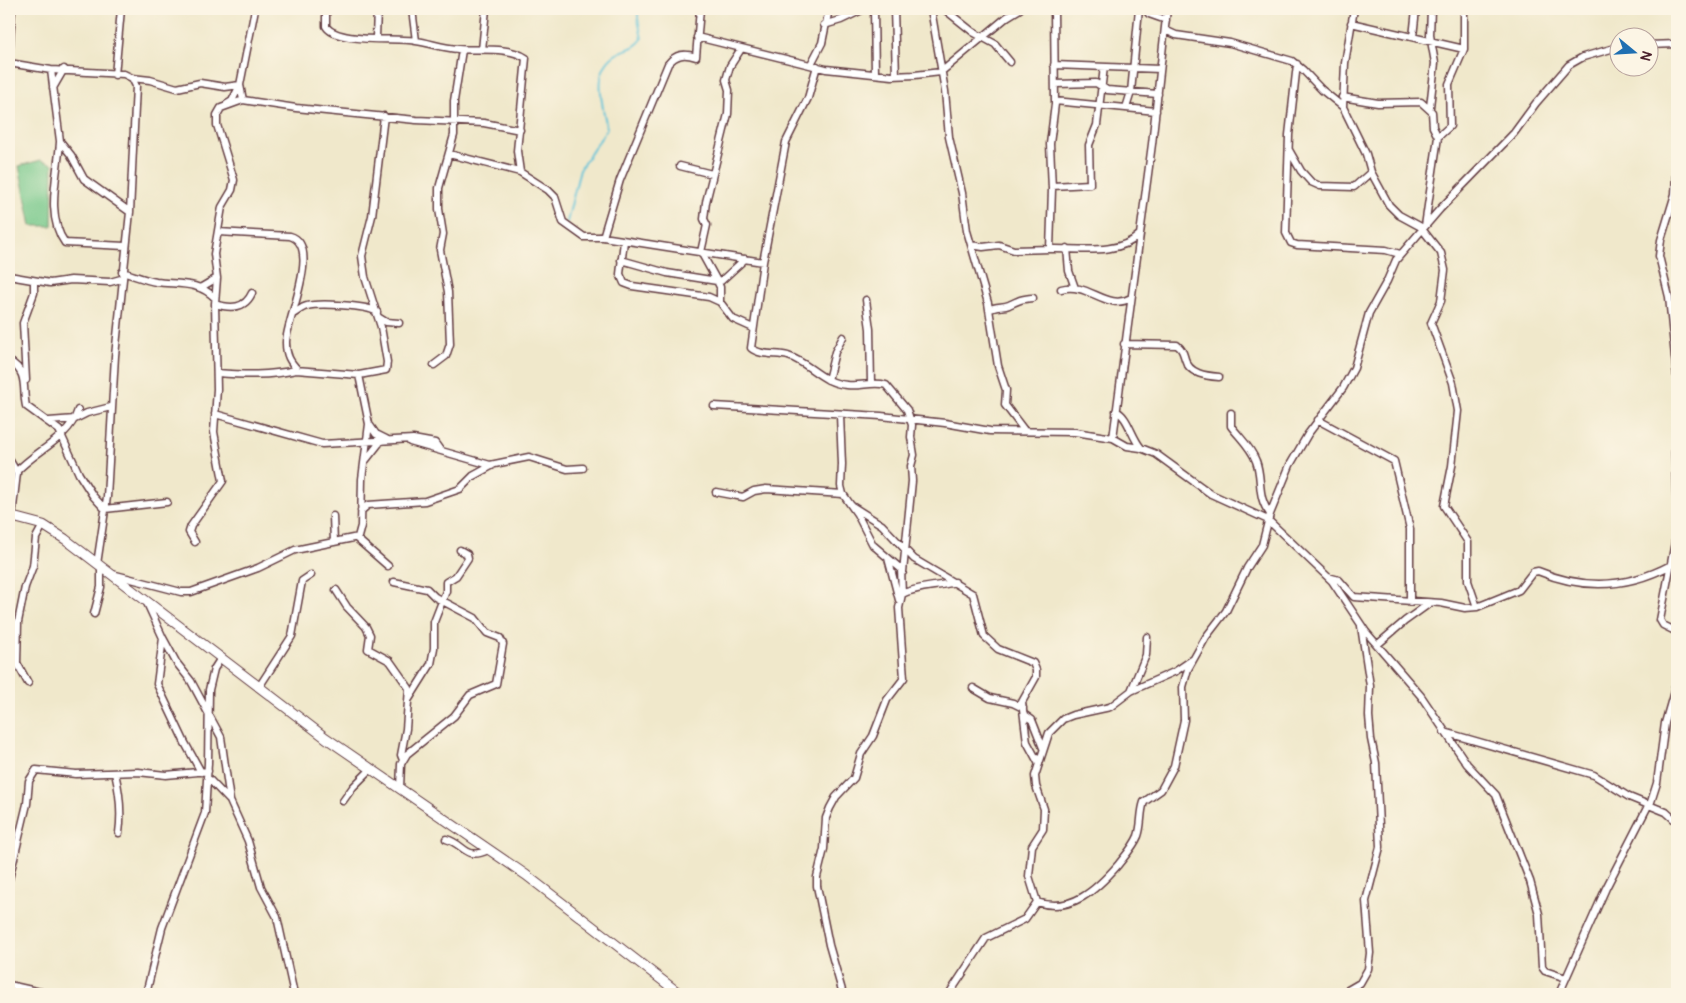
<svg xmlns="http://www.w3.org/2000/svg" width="1686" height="1003" font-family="Pangolin,sans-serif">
	<rect width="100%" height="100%" fill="#fcf5e5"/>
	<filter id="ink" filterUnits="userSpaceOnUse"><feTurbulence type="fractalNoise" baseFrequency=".02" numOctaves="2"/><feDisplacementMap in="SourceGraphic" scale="10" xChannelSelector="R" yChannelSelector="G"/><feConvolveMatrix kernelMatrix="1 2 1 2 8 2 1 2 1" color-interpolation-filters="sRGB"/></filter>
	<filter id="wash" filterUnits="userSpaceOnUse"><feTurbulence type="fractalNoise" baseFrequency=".0096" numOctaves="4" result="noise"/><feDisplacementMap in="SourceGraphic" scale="20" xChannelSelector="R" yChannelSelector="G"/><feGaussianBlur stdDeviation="1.12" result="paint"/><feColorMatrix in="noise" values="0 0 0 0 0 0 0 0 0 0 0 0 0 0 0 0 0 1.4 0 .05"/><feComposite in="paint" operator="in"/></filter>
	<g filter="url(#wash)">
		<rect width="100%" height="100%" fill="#f0e8cb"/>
		<!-- green -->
		<path fill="#76c88a" stroke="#60745a" d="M 41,160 L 53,164 L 52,226 L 31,226 L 19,166 Z"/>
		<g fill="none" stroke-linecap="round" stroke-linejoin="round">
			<!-- stream -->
			<path stroke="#5cc3d9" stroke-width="2" d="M 567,222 L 580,169 L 607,129 C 603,105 591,72 615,55 C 625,48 634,50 642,39 L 638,19 L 638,9"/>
		</g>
	</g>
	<g filter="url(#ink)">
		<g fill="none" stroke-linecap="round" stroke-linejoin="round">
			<!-- street casing -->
			<g stroke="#633d43" stroke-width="9">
				<path id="street" d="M 326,9 L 326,26 C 336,44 397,37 416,41 C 430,43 443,48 458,49 C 479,51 507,46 526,58 L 517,151 L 520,172
					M 412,9 L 416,41
					M 874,9 L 875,74
					M 894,9 L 896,76
					M 931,9 L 945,91 L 949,137 L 962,193 L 967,231 L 988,303 L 998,366 L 1006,390 L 1005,405 L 1024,430
					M 944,9 L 973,32 L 995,44 L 1010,62
					M 1054,9 L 1055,104 L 1050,144 L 1052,189 L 1050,249 C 1077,248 1118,256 1139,235
					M 1145,9 L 1149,14 L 1166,20
					M 1354,9 L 1345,63 L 1343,107 L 1366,154 L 1371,172 L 1389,205 L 1399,215 L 1423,228
					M 1351,23 L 1464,49
					M 824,25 L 841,20 L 864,9
					M 1165,30 L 1176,35 L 1230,43 L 1292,61 L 1303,70 L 1322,90 L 1343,107
					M 697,37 L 826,69 L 892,76 L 915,75 L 941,72 L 1007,17 L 1020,9
					M 1413,37 L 1416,9
					M 376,38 L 377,9
					M 1648,45 L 1677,44
					M 741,49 L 730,66 L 726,80 L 729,90 L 728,114 L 706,202 L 704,219 L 707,225 L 701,252 L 717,281 L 721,281 L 745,259
					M 482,50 L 486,9
					M 9,57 L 12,9
					M 9,63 L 51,70 L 124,74 L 132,78 L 136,86 L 130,212 L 115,356 L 107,497 L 97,564
					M 811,64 L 822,43 L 829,9
					M 1297,64 L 1289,135 L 1286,233 L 1291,243 L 1297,245 L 1386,250 L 1400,254
					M 1054,65 L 1160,69
					M 817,66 L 808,98 L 786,142 L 763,262 L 751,348 C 760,356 777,353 788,356 C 810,363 821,383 847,385 C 860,387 873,381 886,385 L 907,410 L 912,425 L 911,437 L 914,455 L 911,466 L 912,481 L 903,572
					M 51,70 L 60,141 L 71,155 L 84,179 L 130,212
					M 115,75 L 121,9
					M 132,78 L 150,80 L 177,88 L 200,83 L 225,87 L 240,85
					M 1055,84 L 1096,83 L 1107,90 L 1158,94
					M 53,88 L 64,69
					M 1342,97 L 1378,103 L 1421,102 L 1432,112 L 1433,127 L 1438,137
					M 243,100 L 296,108 L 416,120 L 484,123 L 520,130
					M 1055,101 L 1156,111
					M 227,104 L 232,101 L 240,85
					M 1430,107 L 1435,63 L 1430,35 L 1431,9
					M 1126,108 L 1131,92 L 1139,9
					M 60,142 C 58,173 45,216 65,243 L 125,246
					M 1289,150 L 1301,171 L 1311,182 L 1320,186 L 1354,187 L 1371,172
					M 449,154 L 520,172 L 548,190 L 555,197 L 563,222 L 584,237 L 603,237 L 763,262
					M 1677,156 L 1675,194 L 1661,240 L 1659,256 L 1669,297 L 1677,377
					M 680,166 L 712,174
					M 1052,186 L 1090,184 L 1089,145 L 1097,125 L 1104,67
					M 1425,226 L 1438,137 L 1450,126 L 1449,84 L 1464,49 L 1464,9
					M 1422,229 L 1441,253 L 1445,270 L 1441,301 L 1431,323 L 1453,383 L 1458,411 L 1452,466 L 1444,506 L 1468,542 L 1468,581 L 1477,607
					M 218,232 L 290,236 C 323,245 285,323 286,343 C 286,355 290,362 298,370
					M 603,237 L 620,180 L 668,64 C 676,54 684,53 696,57 L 700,9
					M 624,241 L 620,274 L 624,283 L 632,286 L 709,297 L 720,302 L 733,319 L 753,328
					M 971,245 L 983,247 L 999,245 L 1014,250 L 1050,249
					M 1067,248 L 1069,271 L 1075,288
					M 621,260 L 667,273 L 717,281 L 720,287 L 720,302
					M 122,272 C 133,275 145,280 156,282 C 179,285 198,281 215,298
					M 9,276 L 50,283 L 71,280 L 110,282 L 121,279
					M 200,288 L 217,278
					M 1061,289 C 1088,281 1107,312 1131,298
					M 866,300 L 870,329 L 871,384
					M 215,304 C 231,309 245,309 252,293
					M 989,310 C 996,305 1003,308 1009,305 C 1020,300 1021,299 1033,298
					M 293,314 C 298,311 302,307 307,306 C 319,303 367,305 377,312
					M 378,317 L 386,322 L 399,323
					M 1124,344 L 1177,345 C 1182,349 1183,352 1185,359 C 1189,374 1206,376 1219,377
					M 9,361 C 29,372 22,389 26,406 L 59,430 L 79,474 L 93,496 L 105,509 L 167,502
					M 434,365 L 446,356 L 450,344 L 448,292 L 440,250 L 443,234 L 439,209 L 439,188 L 454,135 L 454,101 L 462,50
					M 217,373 C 244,375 269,376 296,370 L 359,375 L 386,370 L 387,362 L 381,327 L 365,277 L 362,256 L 372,216 L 384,116
					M 26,380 L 23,323 L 34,293 L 34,282
					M 828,380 L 835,352 L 843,337
					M 714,406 L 881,416 L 945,423 L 990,431 L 1075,432 L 1113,438 L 1127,446 L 1141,448 L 1156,454 L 1211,494 L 1268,520 L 1332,581 L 1366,632 L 1421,696 L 1467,764 L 1496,795 L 1530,881 L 1539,914 L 1542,967 L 1545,971 L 1566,978
					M 1116,411 C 1128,416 1131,436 1141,448
					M 1231,413 L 1231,426 C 1239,437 1251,447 1256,461 C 1263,479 1256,496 1270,514
					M 215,414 L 322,444 L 413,439 L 435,443 L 440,450
					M 840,415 L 842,464 L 841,486 L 843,494 L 857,514 L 873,545 L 901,569 L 902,594
					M 1318,420 L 1394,461 L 1410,529 L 1410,602
					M 49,421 L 75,419 L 87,413 L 111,407
					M 369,424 L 376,434 L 386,439
					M 1677,427 L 1675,453 L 1677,514
					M 1113,438 L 1152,144 L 1167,9
					M 410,442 L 490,465 L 529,457 L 567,469 L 583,468
					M 9,459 L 17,473 L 12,516
					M 366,460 L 381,441
					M 16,472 C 36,450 69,439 78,410
					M 716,492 L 743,497 L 754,491 L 766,489 L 843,494
					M 852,506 L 882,525 L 914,559 L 973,594 L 984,636 L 998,649 L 1033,663 L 1036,670 L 1036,677 L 1022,702 L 1027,742 L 1039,764
					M 361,511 L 368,505 L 425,501 L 460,489 L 473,476 L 493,465
					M 333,516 L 334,542
					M 1677,532 L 1660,620 L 1663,625 L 1677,632
					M 356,538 L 388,566
					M 195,542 L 189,532 L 191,526 L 223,481 L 214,432 L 217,389 L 215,304 L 217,278 L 214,254 L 222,207 L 232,190 L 234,180 L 217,125 L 217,115 L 221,108 L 243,100 L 240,85 L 255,9
					M 888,558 L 899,600
					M 112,574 L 181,592 L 191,592 L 258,568 L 295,550 L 358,537 L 361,526 L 362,479 L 369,424 L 359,375
					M 1328,577 L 1339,580 L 1354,597 L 1441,603 L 1465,608 L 1477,607 L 1519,590 L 1533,572 L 1538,571 C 1583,590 1628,588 1671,565
					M 394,582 L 427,589 L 435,597 L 475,618 L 487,633 L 500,638 L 503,644 L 496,684 L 470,695 L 454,716 L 407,754 L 401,764 L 400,788
					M 336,590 L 347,607 L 366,627 L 370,635 L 368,649 L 390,661 L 409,688 L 406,729 L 401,755 L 403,760
					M 147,603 L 163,638 L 157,684 L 185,743 L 201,772
					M 94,614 L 101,587 L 101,567
					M 163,638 L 176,662 L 191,681 L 221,737 L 230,801
					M 1377,645 L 1405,621 L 1430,603
					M 28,683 L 17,663 L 18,622 L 25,587 L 33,566 L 36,538 L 43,525
					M 259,687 L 292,636 L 302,581 L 311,575
					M 973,688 L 990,698 L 1013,703 L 1023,708
					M 1131,691 L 1146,655 L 1147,637
					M 409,699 L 431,664 L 434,648 L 434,622 L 446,591 L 446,582 L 456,576 L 468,558 L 467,554 L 460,550
					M 1025,715 L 1032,720 L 1043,748
					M 1444,732 L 1594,775 L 1629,797 L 1666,812 L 1677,822
					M 115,773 C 120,794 122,812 119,833
					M 207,777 L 230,801 L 248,841 L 261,887 L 277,917 L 294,994
					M 343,801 L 353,787 L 371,769
					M 1650,805 L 1657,783 L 1665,723 L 1677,681
					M 446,839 C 465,844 465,861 488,850
					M 9,879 L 27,804 L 29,781 L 36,770 L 76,774 L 138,772 L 166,775 L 208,771
					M 1037,902 C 1071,914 1097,889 1118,865 C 1125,856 1134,846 1138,836 C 1142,825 1140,813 1144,802 L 1161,790 L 1174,766 L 1184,720 L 1183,687 L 1188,669 L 1206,637 L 1226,611 L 1247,568 L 1262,545 L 1270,514 L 1290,465 L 1308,434 L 1343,388 L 1354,368 L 1369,313 L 1387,281 L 1396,260 L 1440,209 L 1514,133 L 1536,103 L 1569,65 L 1583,57 L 1618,47
					M 9,985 L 49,994
					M 146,994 L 162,928 L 205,813 L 208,763 L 209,690 L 214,669 L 221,658
					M 843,994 L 829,945 L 817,886 L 817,877 L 824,849 L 826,818 L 830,808 L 836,797 L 854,778 L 861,754 L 873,736 L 887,700 L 904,678 L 899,608 L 902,594 C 918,586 938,587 955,582
					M 949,994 L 986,938 L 1025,919 L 1037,902 L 1029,876 L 1032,846 L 1043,829 L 1044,809 L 1036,786 L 1035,776 L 1049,733 L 1063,719 L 1073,715 L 1110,707 L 1131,691 L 1176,671 L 1192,660
					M 1341,994 L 1360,983 L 1368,969 L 1370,953 L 1366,901 L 1380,847 L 1376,763 L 1371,739 L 1369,716 L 1370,686 L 1361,626
					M 1559,994 L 1606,888 L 1649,804"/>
			</g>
			<!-- secondary casing -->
			<g stroke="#633d43" stroke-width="11">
				<path id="secondary" d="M 9,516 L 43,525 L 65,539 L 326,738 L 526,875 L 680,994"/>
			</g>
			<!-- street -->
			<use href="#street" stroke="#fff" stroke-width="6"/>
			<!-- secondary -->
			<use href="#secondary" stroke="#fff" stroke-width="9"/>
		</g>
	</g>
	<!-- margin -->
	<rect width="1686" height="1003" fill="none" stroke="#fcf5e5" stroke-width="30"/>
	<!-- north arrow -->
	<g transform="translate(1634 52) rotate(108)"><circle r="24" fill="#fcf5e5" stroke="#b59f9b"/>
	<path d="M0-4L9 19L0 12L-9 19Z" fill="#1f6fb2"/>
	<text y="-8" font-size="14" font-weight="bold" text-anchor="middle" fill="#4a1f2b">N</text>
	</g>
</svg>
